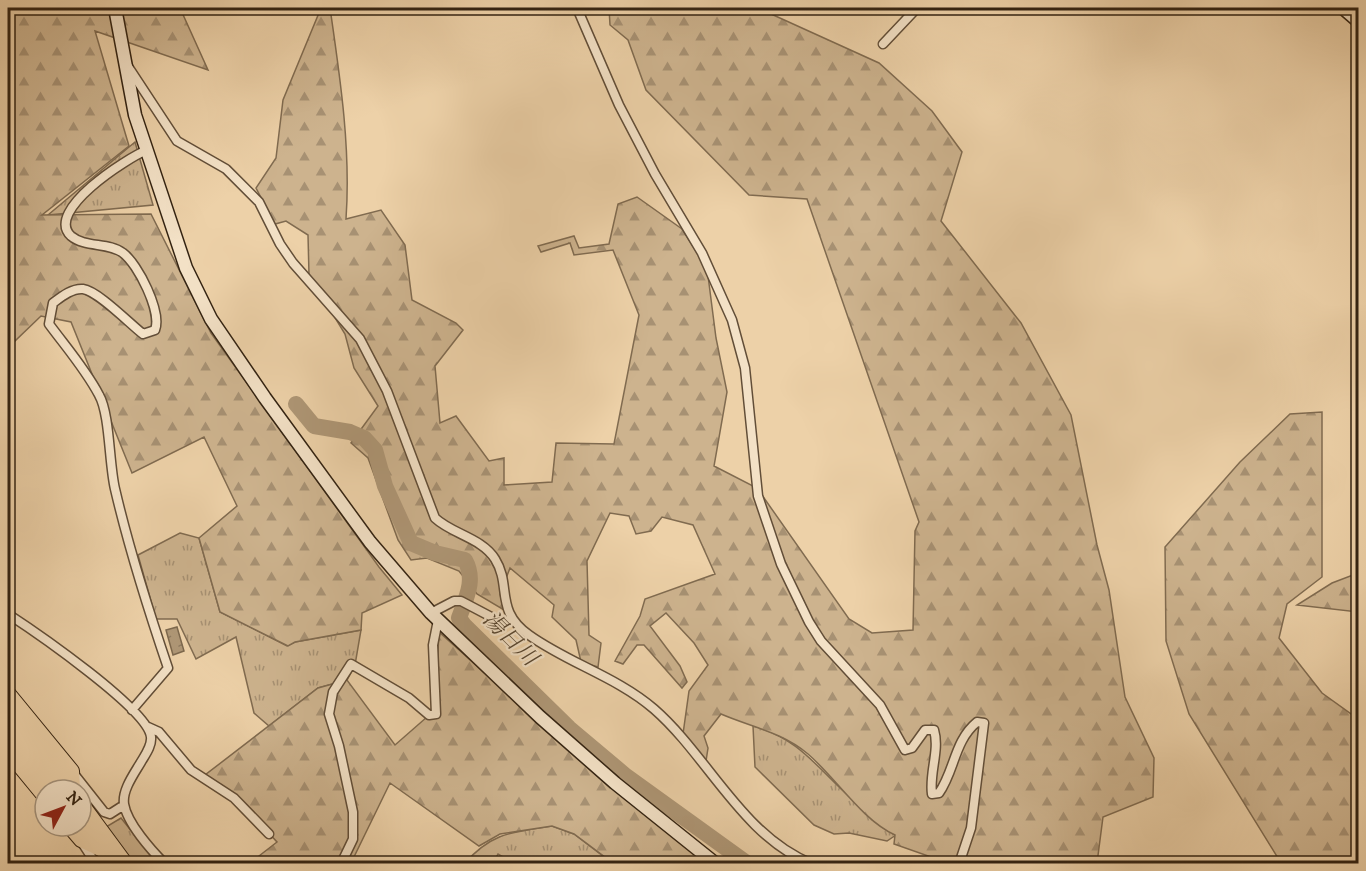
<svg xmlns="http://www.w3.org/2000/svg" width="1366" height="871" font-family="'IM FELL DW Pica','Noto Serif JP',serif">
	<defs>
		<pattern id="grass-tufts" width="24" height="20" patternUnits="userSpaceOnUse" patternTransform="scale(1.5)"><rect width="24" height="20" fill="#cdb38e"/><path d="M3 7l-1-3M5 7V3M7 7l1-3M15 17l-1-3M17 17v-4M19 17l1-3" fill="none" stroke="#a79173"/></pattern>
		<pattern id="forest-firs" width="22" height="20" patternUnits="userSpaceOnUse" patternTransform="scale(1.5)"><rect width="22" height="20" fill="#cdb38e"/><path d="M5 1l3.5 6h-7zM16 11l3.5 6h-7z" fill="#a79173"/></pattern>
		<pattern id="water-ripples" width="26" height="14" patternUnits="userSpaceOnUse" patternTransform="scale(1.5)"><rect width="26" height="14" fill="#ae9675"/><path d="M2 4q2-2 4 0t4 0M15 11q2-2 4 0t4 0" fill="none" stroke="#8e7a5f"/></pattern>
	</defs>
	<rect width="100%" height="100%" fill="#edd1a8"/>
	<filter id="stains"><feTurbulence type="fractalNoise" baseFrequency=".00333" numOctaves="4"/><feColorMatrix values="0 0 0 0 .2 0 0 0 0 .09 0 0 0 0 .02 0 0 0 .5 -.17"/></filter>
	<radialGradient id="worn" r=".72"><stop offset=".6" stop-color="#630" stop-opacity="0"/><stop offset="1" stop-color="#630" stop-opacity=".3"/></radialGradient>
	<!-- grass -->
	<path fill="url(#grass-tufts)" stroke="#806b50" stroke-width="1.5" d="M 135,142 L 153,205 L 48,215 Z
		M 180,533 L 199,538 L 220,612 L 287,646 L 295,642 L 361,630 L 355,665 L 347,680 L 318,688 L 269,726 L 254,713 L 236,637 L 196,659 L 177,619 L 156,619 L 138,555 Z
		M 753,726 C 799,738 818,769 852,799 C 866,812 881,823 896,835 L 887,841 L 849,833 L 834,834 L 814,825 L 755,767 Z
		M 121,818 L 157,863 L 131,863 L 106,827 Z
		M 552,826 L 574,834 L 612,863 L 514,863 L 498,854 L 493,863 L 464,864 C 492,832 513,832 552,826 Z"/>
	<!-- forest -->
	<path fill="url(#forest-firs)" stroke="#806b50" stroke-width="1.5" d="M 8,8 L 180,8 L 208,70 L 95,31 L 129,146 L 42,215 L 151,214 L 211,333 L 379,567 L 402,595 L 362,613 L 361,630 L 295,642 L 288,646 L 220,612 L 199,538 L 237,506 L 204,437 L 132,473 L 71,322 L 41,316 L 14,342 L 8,355 Z
		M 321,8 L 330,8 C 340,77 351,149 346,219 L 381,210 L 405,245 L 412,300 L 456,323 L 463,330 L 435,366 L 440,423 L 456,416 L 489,461 L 504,458 L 504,485 L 552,482 L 556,443 L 614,444 L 639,315 L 613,250 L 574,255 L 570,243 L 541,252 L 538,246 L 574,236 L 579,248 L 609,244 L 618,204 L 637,197 L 682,229 L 707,268 L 716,338 L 727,392 L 714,466 L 757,488 L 849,619 L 872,633 L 913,630 L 915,531 L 919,522 L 807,199 L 749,195 L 646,90 L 628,40 L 610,25 L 609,8 L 758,8 L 879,63 L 932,111 L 962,152 L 941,221 L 1021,323 L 1071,415 L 1097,545 L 1109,590 L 1125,697 L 1154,758 L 1153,797 L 1103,817 L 1097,863 L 948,863 L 894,844 L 895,835 C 862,820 836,778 808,754 C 782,732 751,727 721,714 L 704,736 L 708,748 L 706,761 L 683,734 L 689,691 L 708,665 L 694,643 L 666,613 L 650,626 L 680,666 L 687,682 L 682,688 L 644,645 L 637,645 L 623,664 L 615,661 L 640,616 L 645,599 L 715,574 L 693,525 L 662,517 L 651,531 L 636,534 L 629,516 L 610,513 L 587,561 L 589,635 L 601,643 L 598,667 L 581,662 L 576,640 L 552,617 L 554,605 L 510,568 L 500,594 L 504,610 L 477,594 L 459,571 L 427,558 L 411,560 L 398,540 L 368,458 L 351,443 L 378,406 L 354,368 L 345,334 L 309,275 L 308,235 L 286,221 L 275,224 L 256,188 L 276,158 L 283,100 Z
		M 1322,412 L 1322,577 L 1287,604 L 1279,638 L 1322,693 L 1358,719 L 1358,863 L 1281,863 L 1189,714 L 1166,641 L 1165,547 L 1240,462 L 1290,414 Z
		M 1358,573 L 1358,612 L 1297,605 L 1332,583 Z
		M 439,632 L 592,769 L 711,863 L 613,863 L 574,834 L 552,826 L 500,834 L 479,846 L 390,783 L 351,863 L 250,863 L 277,842 L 229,790 L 205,775 L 318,688 L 347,680 L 395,745 L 435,710 Z"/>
	<!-- water -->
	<path fill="url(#water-ripples)" stroke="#7d684d" stroke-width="1.5" d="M 177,627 L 184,651 L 173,655 L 166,630 Z"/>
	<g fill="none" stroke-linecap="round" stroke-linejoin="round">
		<!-- river -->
		<path stroke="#ae9675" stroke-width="16" d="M 296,404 L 314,426 L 350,432 L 364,438 L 375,450 L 385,486 L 411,543 L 435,553 L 465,560 C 476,580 466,598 459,618 L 464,625 L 569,728 L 626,776 L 748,864"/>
		<!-- street casing -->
		<g stroke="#624e38" stroke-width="11">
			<path id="street" d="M 577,8 L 619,105 L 655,174 L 702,253 L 732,320 L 745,368 L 758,496 L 781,564 L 809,622 L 821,641 L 880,705 L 905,750 L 912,748 L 925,730 L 934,730 C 940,750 929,773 932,794 L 939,793 C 955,770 954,741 977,722 L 984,723 L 971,828 L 959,864
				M 883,44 L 917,8
				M 127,65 L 177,141 L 226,169 L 259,202 L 280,244 L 293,263 L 360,339 L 387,391 L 435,518 C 452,534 482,538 495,559 C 512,586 494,610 529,635 C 568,663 617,677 654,709 C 708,756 742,836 812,864
				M 431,613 L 454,601 L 461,601 L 499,621 L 513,620
				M 8,614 C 34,631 148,709 151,737 C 152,746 145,755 141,762 C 134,774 122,790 124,804 C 127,823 151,850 165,864
				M 132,710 L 168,668 C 148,609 129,549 115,489 C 109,464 110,414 99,395 C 86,370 66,347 49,324 L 53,303 C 61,297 72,288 83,289 C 98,291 130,324 143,334 L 155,330 C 162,312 138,264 123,253 C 109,242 85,248 71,236 C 44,211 127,158 147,150
				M 148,727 L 159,732 L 191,770 L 234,798 L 269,834
				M 74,774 L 104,812 L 110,814 L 124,805
				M 81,841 L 96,864
				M 341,864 L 353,839 L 353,812 L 339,746 L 329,714 L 333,692 L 351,664 L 409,698 L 429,715 L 436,714 L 433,645 L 438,620"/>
		</g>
		<!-- secondary casing -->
		<g stroke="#332312" stroke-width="15">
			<path id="secondary" d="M 115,8 L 135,115 L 186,268 L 211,319 L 265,398 L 370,542 L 431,613 L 540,717 L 615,783 L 716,864
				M 1343,8 L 1358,21"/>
		</g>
		<!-- primary casing -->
		<g stroke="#332312" stroke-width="16">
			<path id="primary" d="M 8,693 L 72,771 L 73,790
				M 8,712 L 71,790
				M 8,730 L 56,790
				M 8,752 L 45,797
				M 81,803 L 126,864
				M 81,821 L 113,864
				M 69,826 L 81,840 L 100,849"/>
		</g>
		<!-- street -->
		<use href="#street" stroke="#f3e1c6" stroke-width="8"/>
		<!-- secondary -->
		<use href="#secondary" stroke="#f3e1c6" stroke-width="12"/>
		<!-- primary -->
		<use href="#primary" stroke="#edd1a8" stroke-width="14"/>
	</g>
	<g text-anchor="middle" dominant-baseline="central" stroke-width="4.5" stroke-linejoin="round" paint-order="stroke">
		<!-- water labels -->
		<g font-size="22" font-style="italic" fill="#584630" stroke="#f3e1c6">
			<text transform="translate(510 639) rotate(45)">湯日川</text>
		</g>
	</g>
	<!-- margin -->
	<rect width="1366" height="871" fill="none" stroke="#edd1a8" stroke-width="30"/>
	<rect x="9" y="9" width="1348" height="853" fill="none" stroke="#332312" stroke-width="3"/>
	<rect x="15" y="15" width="1336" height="841" fill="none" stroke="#332312" stroke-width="1.5"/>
	<!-- north arrow -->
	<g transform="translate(63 808) rotate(49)"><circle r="28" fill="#f3e1c6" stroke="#a6957e" stroke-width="1.5"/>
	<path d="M0-4.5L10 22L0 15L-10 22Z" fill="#8f2418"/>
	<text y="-9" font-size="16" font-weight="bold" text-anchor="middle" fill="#332312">N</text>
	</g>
	<rect width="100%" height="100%" filter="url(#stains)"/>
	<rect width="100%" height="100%" fill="url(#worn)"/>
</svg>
